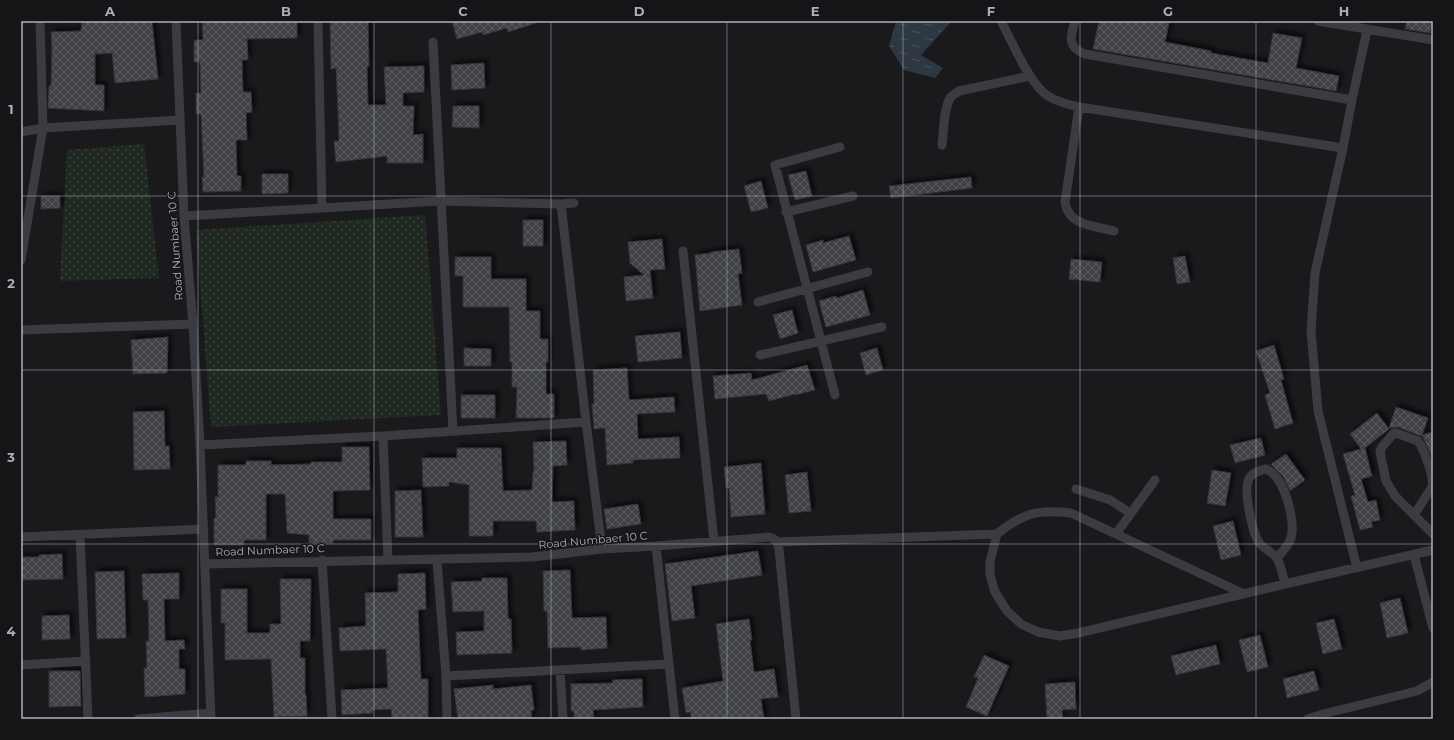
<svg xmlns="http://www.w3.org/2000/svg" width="1454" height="740" font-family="Montserrat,sans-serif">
	<defs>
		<pattern id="park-dots" width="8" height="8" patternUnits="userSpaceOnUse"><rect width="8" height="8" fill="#1f2921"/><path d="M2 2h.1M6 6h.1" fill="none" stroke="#3d463f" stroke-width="1.8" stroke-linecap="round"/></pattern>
		<pattern id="water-ripples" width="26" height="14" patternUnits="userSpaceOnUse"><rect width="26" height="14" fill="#2e3843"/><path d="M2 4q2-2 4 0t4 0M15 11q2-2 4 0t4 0" fill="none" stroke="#4a525c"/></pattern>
		<pattern id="building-cross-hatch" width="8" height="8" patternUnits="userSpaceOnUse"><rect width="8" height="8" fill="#414247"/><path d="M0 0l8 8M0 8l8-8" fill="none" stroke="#5a5b60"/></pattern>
		<filter id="shadow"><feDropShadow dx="3.5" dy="-3.5" stdDeviation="2" flood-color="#0009"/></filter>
	</defs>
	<rect width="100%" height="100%" fill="#1a1a1d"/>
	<!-- park -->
	<path fill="url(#park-dots)" d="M 144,144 L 159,278 L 60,281 L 67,150 Z
		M 425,215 L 441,415 L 211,427 L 196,230 Z"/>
	<!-- water -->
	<path fill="url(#water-ripples)" d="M 896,21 L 952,21 L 921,55 L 943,68 L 935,78 L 904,70 L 889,46 Z"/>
	<!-- building -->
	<path fill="url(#building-cross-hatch)" stroke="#343439" filter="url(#shadow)" d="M 82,21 L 110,21 L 110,23 L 152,21 L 158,79 L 115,83 L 112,53 L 95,54 L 95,85 L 104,85 L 104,111 L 48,108 L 49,86 L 51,86 L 52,47 L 51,32 L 81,31 Z
		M 202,21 L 297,21 L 297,38 L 247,39 L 248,60 L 242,60 L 243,92 L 251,92 L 252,112 L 246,113 L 247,140 L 236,140 L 237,176 L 241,176 L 241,191 L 203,192 L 202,177 L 204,177 L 201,114 L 196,114 L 196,93 L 201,93 L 200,62 L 194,62 L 194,40 L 203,40 Z
		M 330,21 L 368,21 L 369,66 L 367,67 L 368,105 L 386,105 L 384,67 L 424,66 L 424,92 L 403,93 L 403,106 L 414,106 L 413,135 L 423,134 L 423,163 L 387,163 L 387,156 L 336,162 L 334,141 L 339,141 L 338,111 L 336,68 L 331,69 Z
		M 452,21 L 536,21 L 536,23 L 508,32 L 507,28 L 483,35 L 482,32 L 457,39 Z
		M 1099,21 L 1166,21 L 1166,23 L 1169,23 L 1165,42 L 1211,51 L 1211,53 L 1268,63 L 1273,33 L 1302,38 L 1296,68 L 1339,76 L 1336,91 L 1093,49 Z
		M 1407,21 L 1432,21 L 1430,33 L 1405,29 Z
		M 484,63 L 485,88 L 452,90 L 451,65 Z
		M 453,106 L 479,106 L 479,128 L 452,127 Z
		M 806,171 L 812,196 L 795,200 L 788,175 Z
		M 262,174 L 288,174 L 288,193 L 262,194 Z
		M 971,177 L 972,188 L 891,198 L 889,186 Z
		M 761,181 L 768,208 L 751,212 L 744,186 Z
		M 41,196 L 60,196 L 60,208 L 41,209 Z
		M 523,220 L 543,220 L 543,246 L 523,246 Z
		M 849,236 L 856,260 L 813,272 L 806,245 L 823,240 L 823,243 Z
		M 662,239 L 665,269 L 650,270 L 653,298 L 626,301 L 624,277 L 644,275 L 630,263 L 628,242 Z
		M 739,249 L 742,273 L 738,274 L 742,305 L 700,311 L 695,255 L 711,253 L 711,252 Z
		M 1185,256 L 1190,282 L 1177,284 L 1173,258 Z
		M 455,257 L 491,257 L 491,279 L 526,279 L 526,311 L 540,311 L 540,339 L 548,339 L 548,362 L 546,362 L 546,394 L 554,394 L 554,418 L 516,418 L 517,387 L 512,387 L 512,362 L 510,362 L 509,307 L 463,307 L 463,276 L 455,276 Z
		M 1071,259 L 1102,262 L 1100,282 L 1069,279 Z
		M 863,290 L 870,315 L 826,327 L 819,301 L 836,296 L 837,298 Z
		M 792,310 L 798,333 L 780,339 L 773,315 Z
		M 680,332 L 682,358 L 638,362 L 635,336 Z
		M 168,337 L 167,373 L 133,374 L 131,340 Z
		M 1274,345 L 1284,379 L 1281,380 L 1293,423 L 1275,429 L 1265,395 L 1270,393 L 1256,351 Z
		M 464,348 L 491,349 L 491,366 L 464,366 Z
		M 877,348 L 883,370 L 866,375 L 860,353 Z
		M 807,365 L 815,390 L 795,395 L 795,394 L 769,401 L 766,394 L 715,399 L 713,376 L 751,373 L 752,380 Z
		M 627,368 L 629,400 L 674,397 L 675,412 L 637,414 L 638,439 L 679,437 L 680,458 L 633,460 L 633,463 L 607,465 L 605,428 L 594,429 L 592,404 L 594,404 L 593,370 Z
		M 461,395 L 495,395 L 495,418 L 461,418 Z
		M 1396,407 L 1428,418 L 1422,435 L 1433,432 L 1433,459 L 1422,435 L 1421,436 L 1398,427 L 1389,428 Z
		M 164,411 L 165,446 L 169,446 L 170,469 L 134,470 L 133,412 Z
		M 1377,413 L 1389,429 L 1365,448 L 1372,476 L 1361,479 L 1368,502 L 1376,500 L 1380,520 L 1371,522 L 1373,527 L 1360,530 L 1351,496 L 1355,495 L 1343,454 L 1361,449 L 1350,434 Z
		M 1261,438 L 1265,455 L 1235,463 L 1230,445 Z
		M 566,441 L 567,465 L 553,466 L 552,502 L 574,501 L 575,530 L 537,532 L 536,521 L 493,521 L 493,536 L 469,536 L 469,485 L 449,482 L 449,486 L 423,487 L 422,458 L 457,458 L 457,448 L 501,448 L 503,491 L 532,490 L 533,472 L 534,472 L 533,442 Z
		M 342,447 L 369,447 L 370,490 L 333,491 L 333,519 L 371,519 L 371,540 L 333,540 L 333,543 L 309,543 L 309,535 L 287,533 L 285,494 L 266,494 L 266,540 L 244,540 L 244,545 L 214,545 L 214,518 L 216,518 L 215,497 L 218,497 L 218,465 L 246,465 L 246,461 L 271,461 L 271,465 L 311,464 L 311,462 L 342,462 Z
		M 1286,454 L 1305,480 L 1290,491 L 1283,476 L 1271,464 Z
		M 761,463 L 765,514 L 731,517 L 729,488 L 726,488 L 724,467 Z
		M 1212,470 L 1231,473 L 1225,506 L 1207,503 Z
		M 807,472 L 811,511 L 789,513 L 785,475 Z
		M 421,490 L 423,537 L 395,537 L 395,491 Z
		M 638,504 L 641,524 L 607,529 L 604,509 Z
		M 1233,521 L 1241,555 L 1221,560 L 1213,526 Z
		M 758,551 L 762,575 L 691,586 L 695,618 L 672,621 L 665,564 Z
		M 62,554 L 63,579 L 21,580 L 21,557 L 39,557 L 39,555 Z
		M 570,570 L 572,618 L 606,617 L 607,648 L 581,650 L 581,647 L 548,648 L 547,611 L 544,611 L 543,571 Z
		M 124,571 L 126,638 L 97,639 L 95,572 Z
		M 179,573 L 179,599 L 164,599 L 165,641 L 184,640 L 185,649 L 179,649 L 179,669 L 185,669 L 185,694 L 145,697 L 144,668 L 147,668 L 146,641 L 149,641 L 148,600 L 143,600 L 142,574 Z
		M 425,573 L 426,609 L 418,610 L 421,679 L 428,679 L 428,719 L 392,719 L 391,709 L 373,710 L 373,713 L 342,715 L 341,690 L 388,688 L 387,668 L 386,649 L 340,651 L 339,628 L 366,626 L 365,593 L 398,592 L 398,574 Z
		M 482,578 L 507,578 L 508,619 L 511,619 L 512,653 L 457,655 L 456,632 L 484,631 L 484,611 L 453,612 L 451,582 L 482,581 Z
		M 280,579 L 311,579 L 310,641 L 300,641 L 300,658 L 305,658 L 305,694 L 306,694 L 307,716 L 274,717 L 271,659 L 225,660 L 225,623 L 221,623 L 221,589 L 247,589 L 247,633 L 270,633 L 270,624 L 281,624 Z
		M 1400,598 L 1408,633 L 1387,638 L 1380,603 Z
		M 69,615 L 70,639 L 42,640 L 42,616 Z
		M 749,619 L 752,640 L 750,640 L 754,672 L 774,669 L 778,697 L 761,699 L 764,719 L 692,719 L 690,712 L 686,713 L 682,688 L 723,681 L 716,624 Z
		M 1334,619 L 1342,649 L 1323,654 L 1316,623 Z
		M 1260,635 L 1268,667 L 1247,672 L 1239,640 Z
		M 1216,645 L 1220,664 L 1176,675 L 1171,656 Z
		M 984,655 L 1009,666 L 987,716 L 966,707 L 978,678 L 974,677 Z
		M 49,671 L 80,671 L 81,706 L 49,707 Z
		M 1314,671 L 1319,690 L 1287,698 L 1283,679 Z
		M 642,679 L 643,707 L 593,710 L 594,719 L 574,719 L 574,711 L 571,711 L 571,684 L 613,683 L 613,680 Z
		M 1075,682 L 1076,709 L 1062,710 L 1063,719 L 1047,719 L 1045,684 Z
		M 493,685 L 493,689 L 531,685 L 534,710 L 531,711 L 532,719 L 458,719 L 454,689 Z"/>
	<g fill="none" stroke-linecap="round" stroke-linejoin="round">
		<!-- street -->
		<path stroke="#3b3c42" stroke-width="9" d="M 176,21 L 184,216 L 193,324 L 200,445 L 211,719
			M 1001,21 C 1011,40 1029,81 1044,93 C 1054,101 1067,104 1079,107 L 1343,148
			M 1075,21 C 1070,37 1067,47 1085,54 L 1352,100
			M 1318,21 L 1433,40
			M 318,22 L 322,208
			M 433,42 L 453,431
			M 1079,107 L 1065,202 C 1068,226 1095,226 1114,231
			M 21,132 L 43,128 L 180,120
			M 942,145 C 944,132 943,108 951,97 C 953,95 956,93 959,91 L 1030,76
			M 561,204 L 586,422 L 602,549
			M 786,212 L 853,196
			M 184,216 L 440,201 L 561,204 L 574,203
			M 683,251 L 714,541
			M 21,260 L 43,128 L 40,21
			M 758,302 L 868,272
			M 21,330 L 193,324
			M 760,355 L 882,327
			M 835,395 L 775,165 L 840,147
			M 383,436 L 388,560
			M 200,445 L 383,436 L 586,422
			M 1076,489 L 1110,500 L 1130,513
			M 1414,515 L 1432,487 C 1434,475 1424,450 1418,441 L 1396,433 L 1394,433 L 1382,447 L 1380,452 L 1386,481 L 1395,496 L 1433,534
			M 997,534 C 1023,513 1038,509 1071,513 L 1244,594
			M 1116,534 L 1155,480
			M 80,535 L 88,719
			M 21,537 L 204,529
			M 777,542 L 997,534 L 990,562 L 990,575 L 995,592 L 1007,611 L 1021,624 L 1038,632 L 1060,636 L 1078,633 L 1285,584 L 1433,550
			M 656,546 L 675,719
			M 1414,555 L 1433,628
			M 1277,558 C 1282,552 1289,545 1291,538 C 1296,521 1284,475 1266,469 C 1260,470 1254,472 1250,477 C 1242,487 1252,530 1258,541 C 1262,549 1274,552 1278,560 C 1281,567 1283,576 1285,584
			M 322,560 L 332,719
			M 437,560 L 446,676 L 447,719
			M 205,564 L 532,557 L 602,549 L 656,546 L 769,537 C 776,539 778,542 779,549 L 796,719
			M 1357,568 L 1318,411 L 1311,331 L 1315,273 L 1343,148 L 1352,100 L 1367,30
			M 21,665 L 86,661
			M 560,670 L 563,719
			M 446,676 L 668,664
			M 138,719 L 211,713
			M 1308,719 L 1323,714 L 1417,691 L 1433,682"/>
	</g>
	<!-- grid -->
	<path fill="none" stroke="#acb0bd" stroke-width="1" stroke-opacity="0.55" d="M 198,21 L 198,719M 374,21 L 374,719M 551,21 L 551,719M 727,21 L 727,719M 903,21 L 903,719M 1080,21 L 1080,719M 1256,21 L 1256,719M 21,196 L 1433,196M 21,370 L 1433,370M 21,544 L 1433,544"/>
	<g text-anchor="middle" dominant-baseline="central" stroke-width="3" stroke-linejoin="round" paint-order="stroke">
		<!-- street labels -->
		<g font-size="11" fill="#acb0bd" stroke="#151518">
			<text transform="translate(175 246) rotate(-94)">Road Numbaer 10 C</text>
			<text transform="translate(593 540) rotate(-5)">Road Numbaer 10 C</text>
			<text transform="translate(270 550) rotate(-2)">Road Numbaer 10 C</text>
		</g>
	</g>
	<!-- border -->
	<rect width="1454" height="740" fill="none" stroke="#151518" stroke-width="44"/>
	<rect x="22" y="22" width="1410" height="696" fill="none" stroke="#acb0bd" stroke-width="1.5"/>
	<g font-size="13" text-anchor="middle" font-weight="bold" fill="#acb0bd">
		<text x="110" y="16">A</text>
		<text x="286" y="16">B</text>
		<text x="463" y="16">C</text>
		<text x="639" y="16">D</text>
		<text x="815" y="16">E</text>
		<text x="991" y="16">F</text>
		<text x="1168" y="16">G</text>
		<text x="1344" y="16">H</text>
		<text x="11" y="114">1</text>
		<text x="11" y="288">2</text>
		<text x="11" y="462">3</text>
		<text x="11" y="636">4</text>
	</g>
</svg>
